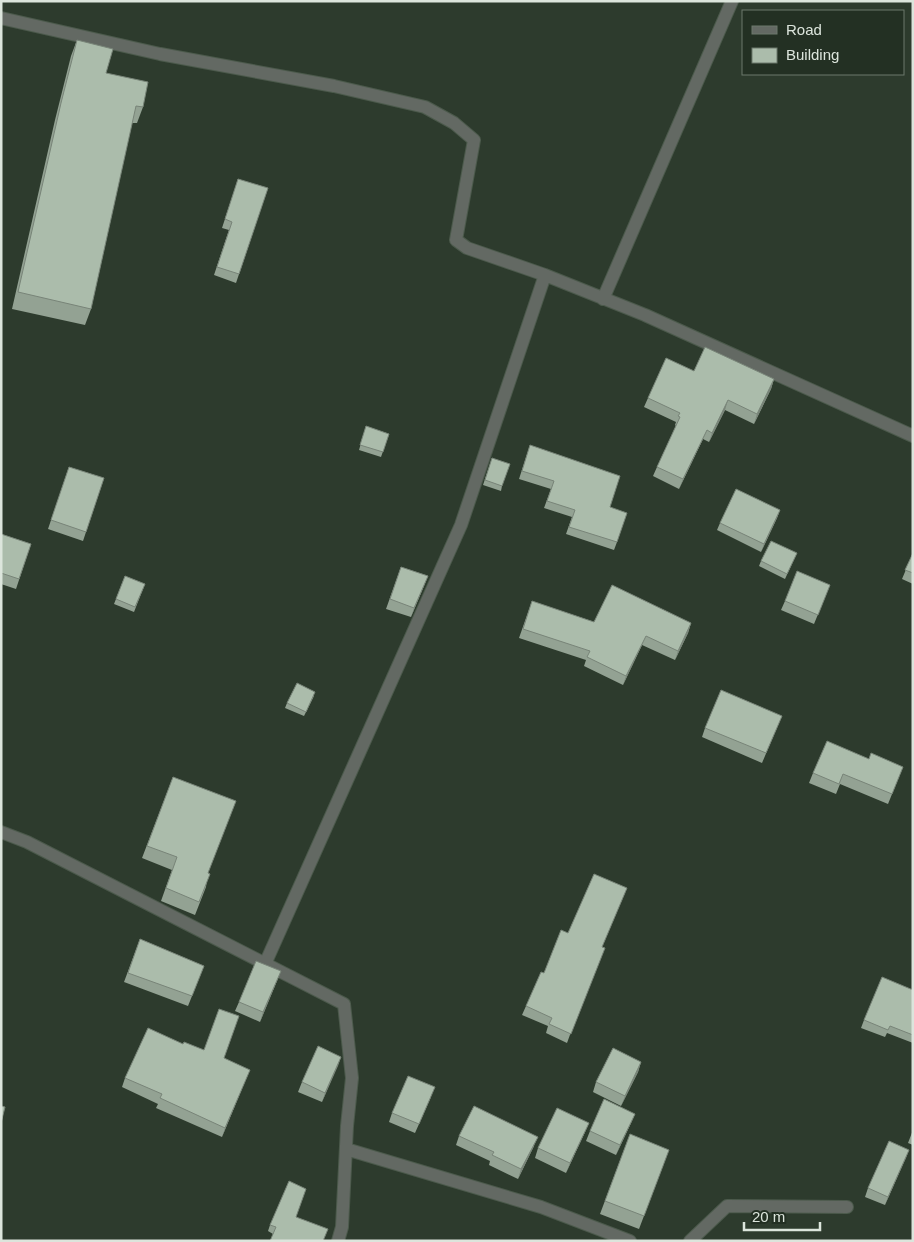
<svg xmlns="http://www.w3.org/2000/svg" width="914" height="1242" font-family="Arial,sans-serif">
	<rect width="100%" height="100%" fill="#2d3b2d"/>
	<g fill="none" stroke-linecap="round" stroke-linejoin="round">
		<!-- street casing -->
		<g stroke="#4c5a4c" stroke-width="14">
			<path id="street" d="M 1,18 L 160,54 L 334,86 L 425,107 L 454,123 L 474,140 L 456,240 L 467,248 L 545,275 L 645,315 L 913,436
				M 603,299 L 732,1
				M 1,832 L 27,842 L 344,1004 L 352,1078 L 347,1126 L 342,1227 L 338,1241
				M 265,964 L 461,525 L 545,275
				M 346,1149 L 541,1207 L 630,1241
				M 690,1241 L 727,1206 L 847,1207"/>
		</g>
		<!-- street -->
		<use href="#street" stroke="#636963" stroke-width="12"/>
	</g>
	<!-- wall -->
	<path fill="#93a293" d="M 77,40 L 106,73 L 143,107 L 137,123 L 132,123 L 91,309 L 85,325 L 12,309 L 55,120 L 71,56 Z
		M 238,179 L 268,188 L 236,283 L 214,275 L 229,230 L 222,228 Z
		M 694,371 L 774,379 L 771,389 L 754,424 L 725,410 L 709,442 L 703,439 L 679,489 L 653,476 L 657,467 L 676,426 L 675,425 L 676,422 L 644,407 L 648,398 Z
		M 366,426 L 389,434 L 381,457 L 359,450 Z
		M 530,445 L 610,507 L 617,542 L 614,550 L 566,534 L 572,517 L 544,508 L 551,489 L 519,479 Z
		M 492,458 L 502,486 L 501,491 L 483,485 Z
		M 69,467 L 104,478 L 83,541 L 48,529 Z
		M 780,510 L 777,518 L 761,552 L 717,530 L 720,523 Z
		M 1,534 L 31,544 L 16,589 L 1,584 Z
		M 797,553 L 785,579 L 759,566 L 761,561 Z
		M 913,553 L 913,584 L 902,579 Z
		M 401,567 L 428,576 L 411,617 L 386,609 Z
		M 125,576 L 145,584 L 134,612 L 114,604 Z
		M 830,585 L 814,624 L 781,610 L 785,601 Z
		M 532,601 L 594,622 L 691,623 L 688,633 L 675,660 L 642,645 L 623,685 L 584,666 L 586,660 L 519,638 Z
		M 314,696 L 304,716 L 285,708 L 287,703 Z
		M 782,716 L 762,763 L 702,737 L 705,728 Z
		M 869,759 L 903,767 L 888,804 L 840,784 L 836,794 L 809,783 L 813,773 Z
		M 173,777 L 208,873 L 206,887 L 195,915 L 161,901 L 172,870 L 142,858 Z
		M 627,888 L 602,947 L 567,1043 L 546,1033 L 548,1026 L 522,1015 L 526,1006 L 544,973 L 568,933 Z
		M 140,939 L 204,966 L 188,1006 L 124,982 Z
		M 281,971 L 260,1022 L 235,1011 L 239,1002 Z
		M 913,990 L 913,1043 L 887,1033 L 885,1037 L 861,1028 L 864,1020 Z
		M 183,1044 L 204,1050 L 224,1058 L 246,1079 L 222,1137 L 156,1108 L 158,1104 L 122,1087 L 125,1078 Z
		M 341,1057 L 322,1102 L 298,1092 L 302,1082 Z
		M 641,1062 L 638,1072 L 621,1106 L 593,1092 L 596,1082 Z
		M 431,1097 L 415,1133 L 389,1122 L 392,1113 Z
		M 635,1114 L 631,1123 L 616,1155 L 586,1141 L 590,1131 Z
		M 589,1123 L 585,1132 L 566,1173 L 535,1158 L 538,1148 Z
		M 913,1130 L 913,1145 L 908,1143 Z
		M 630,1134 L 664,1163 L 639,1229 L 600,1214 Z
		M 459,1136 L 534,1146 L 518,1179 L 489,1165 L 490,1161 L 456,1145 Z
		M 909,1150 L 885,1205 L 865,1197 L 868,1188 Z
		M 306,1189 L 273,1234 L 268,1231 L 270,1225 Z"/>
	<!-- shaded-wall -->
	<path fill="#788478" d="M 774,379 L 771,389 L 754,424 L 757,414 Z
		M 728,400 L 725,410 L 709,442 L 712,433 Z
		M 707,430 L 703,439 L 679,489 L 683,479 Z
		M 780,510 L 777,518 L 761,552 L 764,544 Z
		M 428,576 L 424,586 L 411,617 L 414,608 Z
		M 691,623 L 688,633 L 675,660 L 678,651 Z
		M 646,636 L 642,645 L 623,685 L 626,676 Z
		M 281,971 L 277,981 L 260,1022 L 263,1012 Z
		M 341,1057 L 338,1066 L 322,1102 L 325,1093 Z
		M 641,1062 L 638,1072 L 621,1106 L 625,1096 Z
		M 250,1070 L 246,1079 L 222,1137 L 225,1128 Z
		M 635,1114 L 631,1123 L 616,1155 L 620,1145 Z
		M 589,1123 L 585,1132 L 566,1173 L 570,1163 Z
		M 538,1137 L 534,1146 L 518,1179 L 521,1169 Z
		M 909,1150 L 906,1158 L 885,1205 L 888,1197 Z"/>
	<!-- building -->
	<path fill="#abbcab" stroke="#788478" d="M 77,40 L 113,49 L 106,73 L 148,82 L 143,107 L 136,106 L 91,309 L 18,292 L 61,103 Z
		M 238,179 L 268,188 L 239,274 L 217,267 L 232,222 L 225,219 Z
		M 705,347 L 774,379 L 757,414 L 728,400 L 712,433 L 707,430 L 683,479 L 657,467 L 680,417 L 678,416 L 680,413 L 648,398 L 666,358 L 694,371 Z
		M 366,426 L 389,434 L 383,452 L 360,445 Z
		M 530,445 L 620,476 L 610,507 L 627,513 L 617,542 L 569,527 L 575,510 L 547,501 L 554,481 L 522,471 Z
		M 492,458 L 510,464 L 502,486 L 485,480 Z
		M 69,467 L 104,478 L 86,532 L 51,520 Z
		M 736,489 L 780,510 L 764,544 L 720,523 Z
		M 1,534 L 31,544 L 19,579 L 1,573 Z
		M 771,541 L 797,553 L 787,574 L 761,561 Z
		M 913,553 L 913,573 L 905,570 Z
		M 401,567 L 428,576 L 414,608 L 390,599 Z
		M 797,571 L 830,585 L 818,615 L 785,601 Z
		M 125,576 L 145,584 L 135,607 L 116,599 Z
		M 612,585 L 691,623 L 678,651 L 646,636 L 626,676 L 587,657 L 590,651 L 523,629 L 532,601 L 594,622 Z
		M 297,683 L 315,692 L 306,712 L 287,703 Z
		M 721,690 L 782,716 L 766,753 L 705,728 Z
		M 827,741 L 869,759 L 871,753 L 903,767 L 892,794 L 843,774 L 839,784 L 813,773 Z
		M 173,777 L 236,801 L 208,873 L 210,874 L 199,902 L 166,888 L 177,857 L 147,846 Z
		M 594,874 L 627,888 L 602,947 L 605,948 L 571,1034 L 549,1024 L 552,1018 L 526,1006 L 541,972 L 544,973 L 561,930 L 568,933 Z
		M 140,939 L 204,966 L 192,996 L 128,973 Z
		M 256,961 L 281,971 L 263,1012 L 239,1002 Z
		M 882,977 L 913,990 L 913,1035 L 890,1026 L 888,1030 L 864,1020 Z
		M 219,1009 L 239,1016 L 224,1058 L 250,1070 L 225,1128 L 160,1098 L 162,1094 L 125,1078 L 148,1028 L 183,1044 L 184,1042 L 204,1050 Z
		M 318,1046 L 341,1057 L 325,1093 L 302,1082 Z
		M 613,1048 L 641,1062 L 625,1096 L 596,1082 Z
		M 408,1076 L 435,1087 L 419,1124 L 392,1113 Z
		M 604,1099 L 635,1114 L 620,1145 L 590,1131 Z
		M 1,1106 L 5,1107 L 1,1123 Z
		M 474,1106 L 538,1137 L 521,1169 L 492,1155 L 494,1152 L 459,1136 Z
		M 557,1108 L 589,1123 L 570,1163 L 538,1148 Z
		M 630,1134 L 669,1150 L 644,1216 L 605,1201 Z
		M 889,1141 L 909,1150 L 888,1197 L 868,1188 Z
		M 289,1181 L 306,1189 L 296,1217 L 328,1229 L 323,1241 L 270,1241 L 276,1227 L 270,1225 Z"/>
	<!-- border -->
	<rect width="914" height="1242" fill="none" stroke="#dce5dc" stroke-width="5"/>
	<!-- legend -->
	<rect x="742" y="10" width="162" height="65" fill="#233023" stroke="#6d786d"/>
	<rect x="752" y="26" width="25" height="8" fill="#636963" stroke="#6d786d"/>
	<text x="786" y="35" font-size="15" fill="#dce5dc">Road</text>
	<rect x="752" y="48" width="25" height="15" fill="#abbcab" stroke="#6d786d"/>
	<text x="786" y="60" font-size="15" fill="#dce5dc">Building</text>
	<!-- scale -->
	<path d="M744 1222v8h76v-8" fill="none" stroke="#dce5dc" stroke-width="2.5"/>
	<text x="752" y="1222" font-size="15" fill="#dce5dc" stroke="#233023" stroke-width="4" paint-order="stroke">20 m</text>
</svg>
